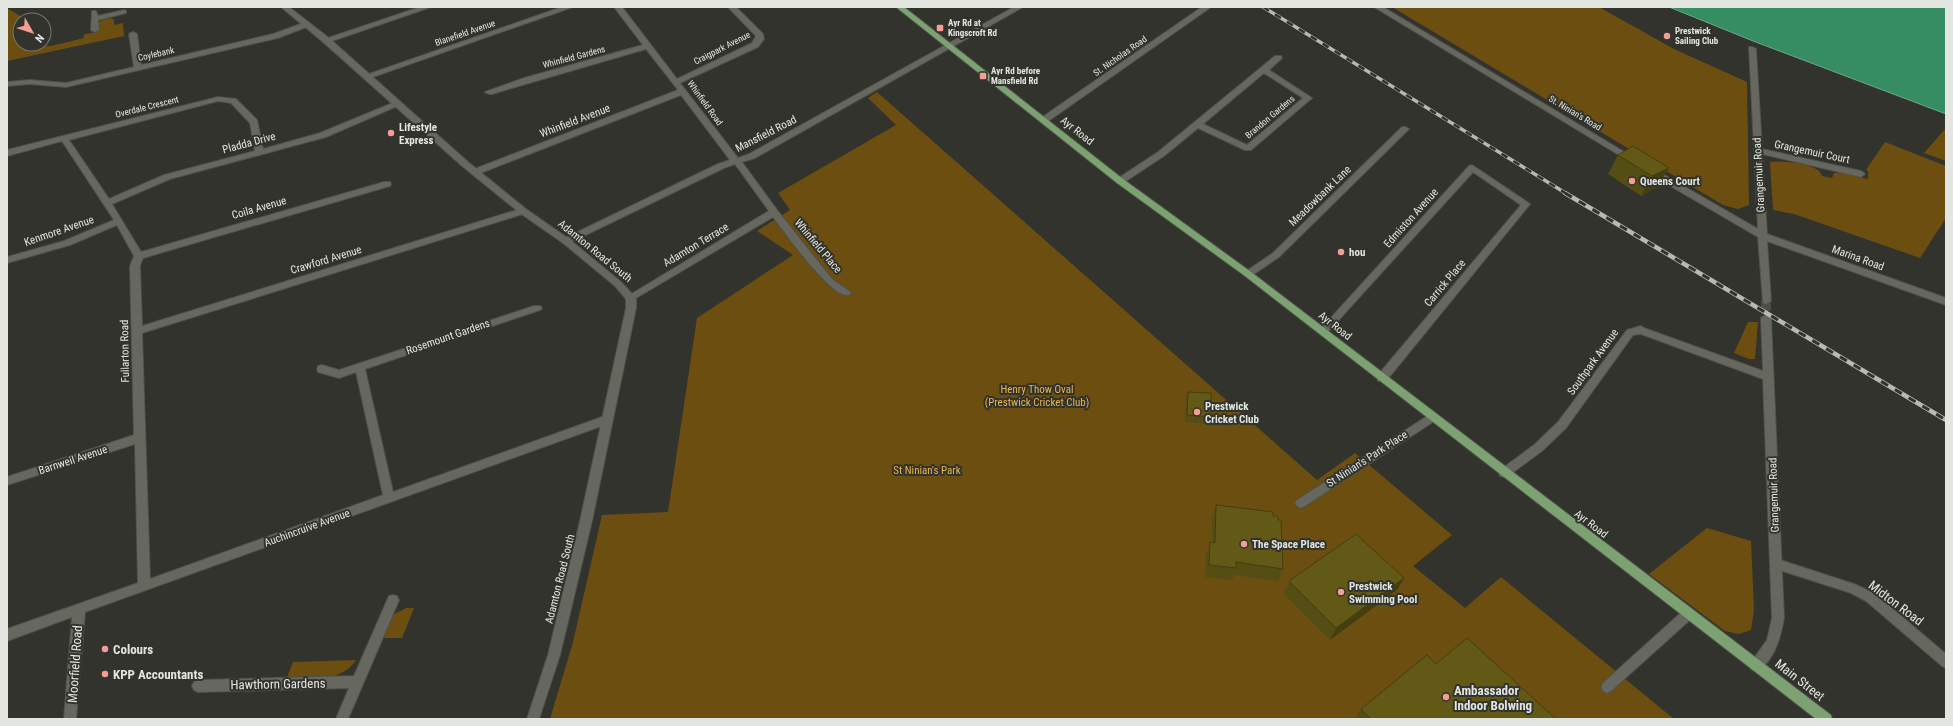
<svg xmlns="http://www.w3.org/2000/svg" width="1953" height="726" font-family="'Roboto Condensed',sans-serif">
	<rect width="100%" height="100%" fill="#31332c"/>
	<!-- green -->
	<path fill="#6c4f10" d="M 1392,7 L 1599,7 L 1674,49 L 1747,82 L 1749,205 L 1738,209 L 1723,205 Z
		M 7,8 L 27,20 L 20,20 L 20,44 L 51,46 L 84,38 L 83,35 L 99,31 L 97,23 L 104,19 L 111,18 L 114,20 L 114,25 L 123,23 L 124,36 L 7,61 Z
		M 877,92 L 1317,480 L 1355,453 L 1452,535 L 1413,566 L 1465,608 L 1501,577 L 1674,719 L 550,719 L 573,642 L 602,515 L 668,512 L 697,318 L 793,255 L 757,231 L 790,210 L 778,193 L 896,125 L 868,98 Z
		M 1946,128 L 1946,161 L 1924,153 Z
		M 1885,142 L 1946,166 L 1946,218 L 1920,258 L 1794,214 L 1773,210 L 1770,162 C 1781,160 1820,163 1822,176 L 1832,178 L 1834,173 L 1841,173 L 1868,179 L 1868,171 L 1866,170 Z
		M 1748,322 L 1758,322 L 1755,359 L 1749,359 L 1734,353 Z
		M 1707,528 L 1751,541 L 1754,610 L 1751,630 L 1739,634 L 1725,631 L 1649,574 Z
		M 406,608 L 414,608 L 402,638 L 383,638 L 391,616 Z
		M 356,660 C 341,683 310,678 286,680 L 293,662 Z"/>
	<!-- water -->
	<path fill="#378d63" stroke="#6ba788" d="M 1669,7 L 1946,7 L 1946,114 L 1753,41 Z"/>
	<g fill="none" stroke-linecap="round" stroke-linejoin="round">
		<!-- minor-tunnel -->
		<path stroke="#4c4e47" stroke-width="10" stroke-dasharray="10 5" stroke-linecap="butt" d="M 1766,301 L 1766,318"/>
		<!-- minor casing -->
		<g stroke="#4e5049" stroke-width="2">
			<path id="minor" d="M 420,7 L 431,7 L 329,42 L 322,40 Z
				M 562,7 L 573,7 L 370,78 L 367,78 L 363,76 Z
				M 614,7 L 622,7 L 677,79 L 752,43 L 756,36 L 728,7 L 736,7 L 763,34 L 764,39 L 758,47 L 680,83 L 738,158 L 749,154 L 1014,7 L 1023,7 L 755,158 L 742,162 L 777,210 L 832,279 L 849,291 L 851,293 L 849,295 C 832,300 784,231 773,217 L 631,301 L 626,298 L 628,296 L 769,211 L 735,164 L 724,168 L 569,243 L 563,243 L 562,241 L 563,239 L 718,164 L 730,160 L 681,95 L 478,174 L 472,174 L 471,172 L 472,170 L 678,90 L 646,49 L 492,94 L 489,94 L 485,92 L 524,78 L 643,45 Z
				M 1202,7 L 1211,7 L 1047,122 L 1041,122 L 1041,118 Z
				M 1374,7 L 1383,7 L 1636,159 L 1632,162 L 1629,161 Z
				M 124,10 L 126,11 L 126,13 L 98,20 L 99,30 L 95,32 L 91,30 L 92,11 L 96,11 L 98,16 Z
				M 306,22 L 310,24 L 309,26 L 278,38 L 66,87 L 30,84 L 7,86 L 7,82 L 30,80 L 66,83 L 134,67 L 129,34 L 133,32 L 137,34 L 141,65 L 273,34 Z
				M 1749,47 L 1752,47 L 1756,49 L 1762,149 L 1861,171 L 1865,174 L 1861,177 L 1762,154 L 1767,234 L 1946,298 L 1946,305 L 1767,241 L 1771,301 L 1766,304 L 1763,303 L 1758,237 L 1648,173 L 1648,169 L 1654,169 L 1758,229 Z
				M 1275,56 L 1281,56 L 1282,58 L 1269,70 L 1312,98 L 1251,150 L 1245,150 L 1198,128 L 1164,156 L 1123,183 L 1117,183 L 1117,179 L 1158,152 ZM 1264,73 L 1303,98 L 1247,145 L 1203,124 Z
				M 218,97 L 236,99 L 257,120 L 263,149 L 320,133 L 395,102 L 401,102 L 402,104 L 326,137 L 170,179 L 112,204 L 141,252 L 384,182 L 390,182 L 391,184 L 390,186 L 143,258 L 140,266 L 142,326 L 520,209 L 523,208 L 527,211 L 526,213 L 142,333 L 150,579 L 383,495 L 356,372 L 339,378 L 318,372 L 317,369 L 318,366 L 322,365 L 339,370 L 534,306 L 540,306 L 542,308 L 540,310 L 365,369 L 393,492 L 602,417 L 610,417 L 611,420 L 610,423 L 85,612 L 76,719 L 64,719 L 72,617 L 7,641 L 7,629 L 138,583 L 135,444 L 7,485 L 7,477 L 134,435 L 130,266 L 134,256 L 117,225 L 70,245 L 7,263 L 7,257 L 64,241 L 114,220 L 62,141 L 7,156 L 7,150 ZM 218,101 L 231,103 L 250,123 L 255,151 L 164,175 L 109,199 L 69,140 Z
				M 1402,127 L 1405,127 L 1409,129 L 1279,257 L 1251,276 L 1245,276 L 1243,274 L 1245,272 L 1273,253 Z
				M 1472,165 L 1530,204 L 1386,381 L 1378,381 L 1377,378 L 1378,375 L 1521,205 L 1473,172 L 1326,334 L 1323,336 L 1318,332 L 1469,166 Z
				M 1766,315 L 1771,318 L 1784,618 C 1781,636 1774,664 1755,671 L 1751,669 L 1749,665 L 1767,640 L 1772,618 L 1763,379 L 1641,334 L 1633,335 L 1566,428 L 1542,451 L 1508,476 L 1504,477 L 1500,476 L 1499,473 L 1500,470 L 1534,445 L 1558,422 L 1627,330 L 1641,326 L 1644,328 L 1763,371 L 1761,318 Z
				M 1432,413 L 1436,414 L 1437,417 L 1436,420 L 1305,506 L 1301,508 L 1297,506 L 1295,503 L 1297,500 Z
				M 393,595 L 397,596 L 399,600 L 348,719 L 336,719 L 349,688 L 198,692 L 194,690 L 192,686 L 194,682 L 198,680 L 354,676 L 389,596 Z
				M 1688,609 L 1692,610 L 1694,614 L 1692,618 L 1611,691 L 1607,693 L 1603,691 L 1601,687 L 1603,683 L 1684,610 Z"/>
		</g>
		<!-- tertiary casing -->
		<g stroke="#4e5049" stroke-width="2">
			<path id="tertiary" d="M 281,7 L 289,7 L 329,38 L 468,162 L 526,209 L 569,239 L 621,282 L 636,298 L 636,308 L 592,521 L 560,655 L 539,719 L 527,719 L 548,655 L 580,521 L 626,308 L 626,299 L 615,286 L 563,243 L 520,213 L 462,166 L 323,42 Z
				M 1777,559 L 1854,584 L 1874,593 L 1946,654 L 1946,668 L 1942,666 L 1866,601 L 1851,593 L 1773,568 L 1771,564 L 1773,560 Z"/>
		</g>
		<!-- primary casing -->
		<g stroke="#4e5049" stroke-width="2">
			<path id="primary" d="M 896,7 L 904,7 L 1123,179 L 1251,272 L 1831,715 L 1832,719 L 1816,719 L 1245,276 L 1117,183 Z"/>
		</g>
		<!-- minor -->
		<use href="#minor" fill="#666860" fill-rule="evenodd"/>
		<!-- tertiary -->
		<use href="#tertiary" fill="#666860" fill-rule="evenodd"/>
		<!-- primary -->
		<use href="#primary" fill="#7da271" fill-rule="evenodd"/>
		<!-- rail-far1 casing -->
		<g stroke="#b7b9b4" stroke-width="3.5">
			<path id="rail-far1" d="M 1263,7 L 1567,194"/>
		</g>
		<!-- rail casing -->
		<g stroke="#b7b9b4" stroke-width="4.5">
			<path id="rail" d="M 1565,193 L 1946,420"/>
		</g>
		<!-- rail-far1 -->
		<use href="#rail-far1" stroke="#31332c" stroke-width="2.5" stroke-dasharray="7" stroke-linecap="butt"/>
		<!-- rail -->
		<use href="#rail" stroke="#31332c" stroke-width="3" stroke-dasharray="8" stroke-linecap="butt"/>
	</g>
	<!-- wall -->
	<path fill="#544d14" d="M 1618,155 L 1669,168 L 1657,187 L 1641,196 L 1608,174 Z
		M 1188,392 L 1211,417 L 1209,424 L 1185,422 L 1186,399 Z
		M 1216,505 L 1273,516 L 1283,569 L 1278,581 L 1234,575 L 1232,580 L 1205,577 L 1206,554 L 1210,542 L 1212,542 L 1212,517 Z
		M 1404,578 L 1397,590 L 1330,640 L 1284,594 L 1289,581 Z
		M 1436,664 L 1556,719 L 1355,719 L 1361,709 Z"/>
	<!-- shaded-wall -->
	<path fill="#453e10" d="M 1669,168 L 1657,187 L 1641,196 L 1652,176 Z
		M 1404,578 L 1397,590 L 1330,640 L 1336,628 Z"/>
	<!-- building -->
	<path fill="#625917" stroke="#453e10" d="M 1633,146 L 1669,168 L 1652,176 L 1618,155 Z
		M 1188,392 L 1211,393 L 1211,417 L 1187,415 Z
		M 1216,505 L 1273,512 L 1273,516 L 1278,516 L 1278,520 L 1281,520 L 1283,569 L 1236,562 L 1236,568 L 1209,565 L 1210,542 L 1215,543 Z
		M 1356,534 L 1404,578 L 1336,628 L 1289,581 Z
		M 1467,638 L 1556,719 L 1371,719 L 1361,709 L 1427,655 L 1436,664 Z"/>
	<!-- markers -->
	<g fill="#f59c96" stroke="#31332c" stroke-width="1.5">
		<rect x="936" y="24" width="8" height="8" rx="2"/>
		<circle cx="1667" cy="36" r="4"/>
		<rect x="979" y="72" width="8" height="8" rx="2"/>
		<circle cx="391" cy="133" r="4"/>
		<circle cx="1632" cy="181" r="4"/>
		<circle cx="1341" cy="252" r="4"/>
		<circle cx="1197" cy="412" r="4"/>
		<circle cx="1244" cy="544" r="4"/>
		<circle cx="1341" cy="592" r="4"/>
		<circle cx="105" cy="649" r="4"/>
		<circle cx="105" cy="674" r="4"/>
		<circle cx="1446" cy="697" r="4"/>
	</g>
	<g text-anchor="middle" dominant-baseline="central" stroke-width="4" stroke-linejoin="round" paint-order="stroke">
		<!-- far-poi labels -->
		<g font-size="9" font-weight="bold" fill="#e3e5e0" stroke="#31332c" text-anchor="start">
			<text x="948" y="23">Ayr Rd at<tspan x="948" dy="10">Kingscroft Rd</tspan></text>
			<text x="1675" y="31">Prestwick<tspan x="1675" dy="10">Sailing Club</tspan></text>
			<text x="991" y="71">Ayr Rd before<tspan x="991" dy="10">Mansfield Rd</tspan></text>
		</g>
		<!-- far-street labels -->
		<g font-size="9" fill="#e3e5e0" stroke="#31332c">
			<text transform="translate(465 33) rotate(-19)">Blanefield Avenue</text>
			<text transform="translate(722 48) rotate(-27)">Craigpark Avenue</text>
			<text transform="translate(156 54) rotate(-13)">Coylebank</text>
			<text transform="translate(1120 56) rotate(-35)">St. Nicholas Road</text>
			<text transform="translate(574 57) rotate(-15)">Whinfield Gardens</text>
			<text transform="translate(705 103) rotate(54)">Whinfield Road</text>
			<text transform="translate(147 107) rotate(-14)">Overdale Crescent</text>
			<text transform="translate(1575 113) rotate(31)">St. Ninian's Road</text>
			<text transform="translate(1270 117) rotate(-40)">Brandon Gardens</text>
		</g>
		<!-- street labels -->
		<g font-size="11" fill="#e3e5e0" stroke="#31332c">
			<text transform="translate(575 121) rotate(-21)">Whinfield Avenue</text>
			<text transform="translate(1077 131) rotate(38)">Ayr Road</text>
			<text transform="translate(766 134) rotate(-27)">Mansfield Road</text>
			<text transform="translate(249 143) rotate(-15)">Pladda Drive</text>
			<text transform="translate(1812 152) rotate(12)">Grangemuir Court</text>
			<text transform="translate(1759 175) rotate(-93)">Grangemuir Road</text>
			<text transform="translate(1320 196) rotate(-44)">Meadowbank Lane</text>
			<text transform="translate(259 208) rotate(-16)">Coila Avenue</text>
			<text transform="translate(1411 218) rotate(-48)">Edmiston Avenue</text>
			<text transform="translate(59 231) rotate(-19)">Kenmore Avenue</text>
			<text transform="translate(696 245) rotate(-31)">Adamton Terrace</text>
			<text transform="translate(818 246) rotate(50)">Whinfield Place</text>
			<text transform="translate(595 251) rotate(39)">Adamton Road South</text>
			<text transform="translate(1858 258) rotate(20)">Marina Road</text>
			<text transform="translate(326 260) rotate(-17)">Crawford Avenue</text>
			<text transform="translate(1445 283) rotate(-50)">Carrick Place</text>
			<text transform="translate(1335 326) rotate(38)">Ayr Road</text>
			<text transform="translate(448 337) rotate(-19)">Rosemount Gardens</text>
			<text transform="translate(125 351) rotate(-91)">Fullarton Road</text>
			<text transform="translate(1593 362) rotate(-54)">Southpark Avenue</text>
			<text transform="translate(1367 459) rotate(-33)">St Ninian's Park Place</text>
			<text transform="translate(73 460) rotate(-18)">Barnweil Avenue</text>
			<text transform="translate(1774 495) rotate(-92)">Grangemuir Road</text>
			<text transform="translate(1591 524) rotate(37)">Ayr Road</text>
			<text transform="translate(307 528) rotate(-20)">Auchincruive Avenue</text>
			<text transform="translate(560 579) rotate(-76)">Adamton Road South</text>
		</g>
		<!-- poi labels -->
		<g font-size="11" font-weight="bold" fill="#e3e5e0" stroke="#31332c" text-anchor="start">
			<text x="399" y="127">Lifestyle<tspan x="399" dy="13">Express</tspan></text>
			<text x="1640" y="181">Queens Court</text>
			<text x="1349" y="252">hou</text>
			<text x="1205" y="406">Prestwick<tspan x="1205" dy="13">Cricket Club</tspan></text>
			<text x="1252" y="544">The Space Place</text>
			<text x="1349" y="586">Prestwick<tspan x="1349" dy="13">Swimming Pool</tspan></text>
		</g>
		<!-- park labels -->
		<g font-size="11" fill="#eab54b" stroke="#31332c">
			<text x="1037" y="389">Henry Thow Oval<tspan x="1037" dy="13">(Prestwick Cricket Club)</tspan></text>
			<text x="927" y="470">St Ninian's Park</text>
		</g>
		<!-- near-street labels -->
		<g font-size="13" fill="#e3e5e0" stroke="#31332c">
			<text transform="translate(1896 603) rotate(37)">Midton Road</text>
			<text transform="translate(75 664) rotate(-86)">Moorfield Road</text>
			<text transform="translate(1800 680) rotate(38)">Main Street</text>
			<text transform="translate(278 684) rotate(-1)">Hawthorn Gardens</text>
		</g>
		<!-- near-poi labels -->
		<g font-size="13" font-weight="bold" fill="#e3e5e0" stroke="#31332c" text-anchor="start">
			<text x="113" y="649">Colours</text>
			<text x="113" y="674">KPP Accountants</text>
			<text x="1454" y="690">Ambassador<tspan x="1454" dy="15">Indoor Bolwing</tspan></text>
		</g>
	</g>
	<!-- border -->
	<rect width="1953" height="726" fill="none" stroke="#e3e5e0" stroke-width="16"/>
	<!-- north arrow -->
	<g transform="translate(32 32) rotate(129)"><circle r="19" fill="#31332c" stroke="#787a74"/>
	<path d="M0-3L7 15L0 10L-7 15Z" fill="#f59c96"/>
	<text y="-6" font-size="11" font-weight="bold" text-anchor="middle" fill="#e3e5e0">N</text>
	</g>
</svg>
